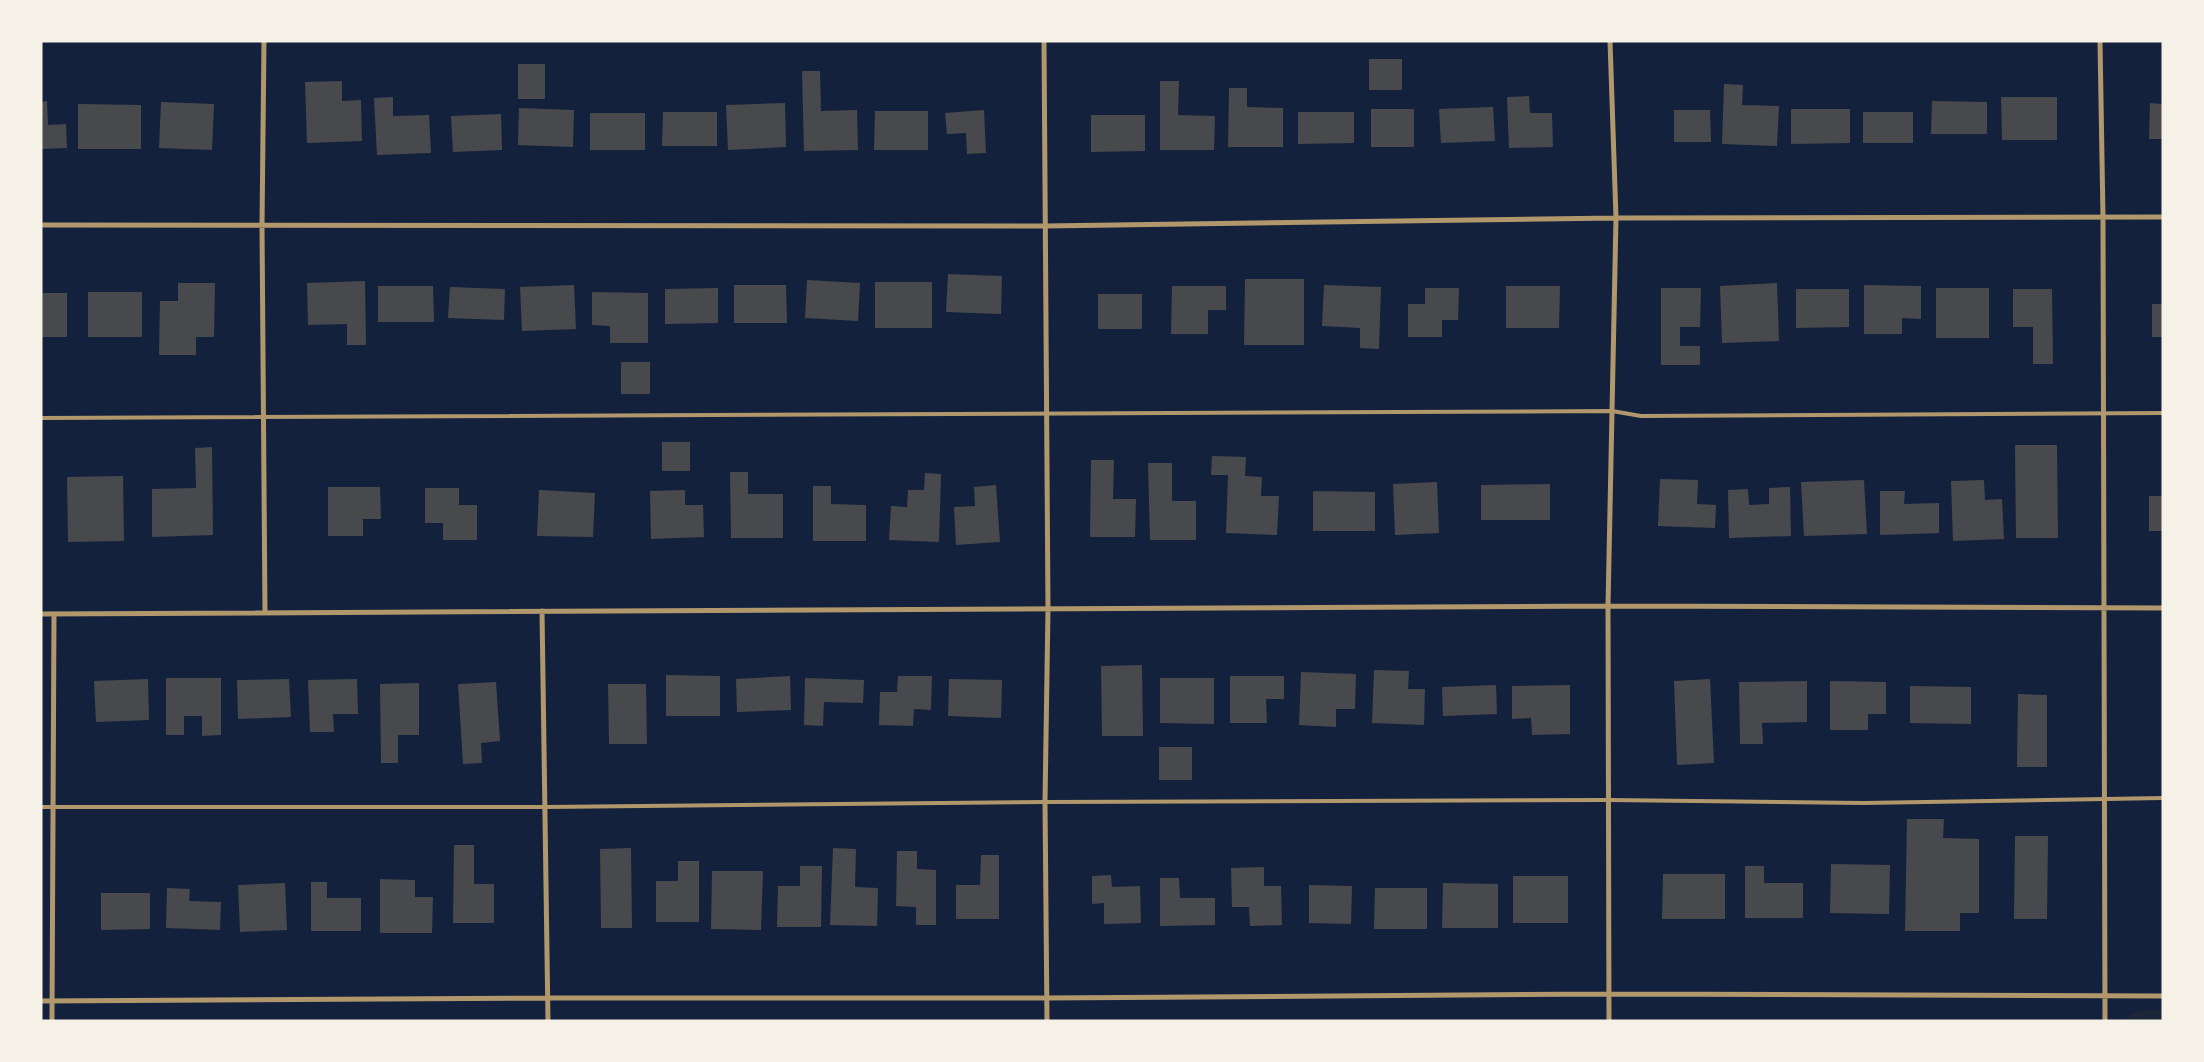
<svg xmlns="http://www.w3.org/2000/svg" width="2204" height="1062" font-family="Cabin,sans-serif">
	<rect width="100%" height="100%" fill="#14213d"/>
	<!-- green -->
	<path fill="#1d2539" d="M 2142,1010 L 2163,1010 L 2163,1021 L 2125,1021 L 2127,1016 Z"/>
	<!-- building -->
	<path fill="#48494c" d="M 1369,59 L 1402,59 L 1402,90 L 1369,90 Z
		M 518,64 L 545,64 L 545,99 L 518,99 Z
		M 802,71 L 820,71 L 821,111 L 857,110 L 858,150 L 804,151 Z
		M 342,81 L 342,101 L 361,100 L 362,141 L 307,143 L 305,82 Z
		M 1160,81 L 1179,81 L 1178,115 L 1215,116 L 1214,150 L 1160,150 Z
		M 1724,84 L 1743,85 L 1742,105 L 1779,106 L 1777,146 L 1722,144 Z
		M 1229,88 L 1247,88 L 1247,107 L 1283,108 L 1283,147 L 1228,147 Z
		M 1529,96 L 1530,113 L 1552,113 L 1553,147 L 1509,148 L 1507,97 Z
		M 393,97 L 393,116 L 429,115 L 431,153 L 377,155 L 374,98 Z
		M 2001,97 L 2057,97 L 2057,140 L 2002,140 Z
		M 47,101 L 48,125 L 66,124 L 67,148 L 41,149 L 41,102 Z
		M 1932,101 L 1987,102 L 1987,134 L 1931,134 Z
		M 161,102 L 214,104 L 212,150 L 159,148 Z
		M 785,103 L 786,147 L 728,150 L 726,105 Z
		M 2150,103 L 2163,104 L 2163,139 L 2149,139 Z
		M 78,104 L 141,105 L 141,149 L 78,149 Z
		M 1493,107 L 1495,141 L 1441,143 L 1439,109 Z
		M 519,108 L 574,110 L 573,147 L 518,145 Z
		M 1371,109 L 1414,109 L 1414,147 L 1371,147 Z
		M 1791,109 L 1850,109 L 1850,143 L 1791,144 Z
		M 984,110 L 986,153 L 967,154 L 966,133 L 947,134 L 945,113 Z
		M 1674,110 L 1710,110 L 1711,142 L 1674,142 Z
		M 875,111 L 928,111 L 928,150 L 874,150 Z
		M 663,112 L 717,112 L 717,146 L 662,146 Z
		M 1298,112 L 1354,112 L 1354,143 L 1298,144 Z
		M 1863,112 L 1913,112 L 1913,143 L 1863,143 Z
		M 590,113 L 645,113 L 645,150 L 590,150 Z
		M 501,114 L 502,150 L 453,152 L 451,116 Z
		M 1091,115 L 1145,115 L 1145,151 L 1091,152 Z
		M 948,274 L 1002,276 L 1001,314 L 946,312 Z
		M 1245,279 L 1304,279 L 1304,345 L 1244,345 Z
		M 807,280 L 860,283 L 858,321 L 805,318 Z
		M 365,281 L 366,345 L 347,345 L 347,324 L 308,325 L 307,283 Z
		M 875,282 L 932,282 L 932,328 L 875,328 Z
		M 178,283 L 215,283 L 214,337 L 196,337 L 196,355 L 159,355 L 160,301 L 178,301 Z
		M 1777,283 L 1779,341 L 1722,343 L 1720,286 Z
		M 574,285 L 576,329 L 522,331 L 520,287 Z
		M 734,285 L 786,285 L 787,323 L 734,323 Z
		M 1324,285 L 1381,287 L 1379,349 L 1360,348 L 1360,328 L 1322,326 Z
		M 1864,285 L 1921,286 L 1921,319 L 1902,318 L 1902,334 L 1864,334 Z
		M 378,286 L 433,286 L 434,322 L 378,322 Z
		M 1172,286 L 1226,286 L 1226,310 L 1208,310 L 1208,334 L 1171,334 Z
		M 1506,286 L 1560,286 L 1559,328 L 1506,328 Z
		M 450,287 L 505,289 L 504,320 L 448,318 Z
		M 718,288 L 718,323 L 665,324 L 665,289 Z
		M 1425,288 L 1459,288 L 1458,320 L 1442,320 L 1442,337 L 1408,337 L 1408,304 L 1425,304 Z
		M 1661,288 L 1701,288 L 1700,327 L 1680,327 L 1680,346 L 1700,346 L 1700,365 L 1661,365 Z
		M 1936,288 L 1989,288 L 1989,338 L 1936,338 Z
		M 1796,289 L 1849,289 L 1849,327 L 1796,328 Z
		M 2013,289 L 2052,289 L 2053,364 L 2033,364 L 2033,327 L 2013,327 Z
		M 88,292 L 142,292 L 142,337 L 88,337 Z
		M 592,292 L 648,293 L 648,343 L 610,343 L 610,326 L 592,325 Z
		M 41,293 L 67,293 L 67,337 L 41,337 Z
		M 1098,294 L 1142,294 L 1142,329 L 1098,329 Z
		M 2152,304 L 2163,304 L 2163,337 L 2152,337 Z
		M 621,362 L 650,362 L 650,394 L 621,394 Z
		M 662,442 L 690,442 L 690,471 L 662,471 Z
		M 2015,445 L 2057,445 L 2058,538 L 2016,538 Z
		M 212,447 L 213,535 L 152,537 L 152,489 L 196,488 L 195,448 Z
		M 1212,456 L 1246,457 L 1245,476 L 1262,477 L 1261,496 L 1279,496 L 1277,535 L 1226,533 L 1228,475 L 1211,475 Z
		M 1091,460 L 1114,460 L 1113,499 L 1136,499 L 1135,537 L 1090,537 Z
		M 1148,463 L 1172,463 L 1172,501 L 1196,501 L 1196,540 L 1150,540 Z
		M 730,472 L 748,472 L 748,494 L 783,494 L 783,538 L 731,538 Z
		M 925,473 L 941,474 L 939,542 L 889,540 L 891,506 L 907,507 L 908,490 L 924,490 Z
		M 123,476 L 124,541 L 68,542 L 67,477 Z
		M 1660,479 L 1698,480 L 1697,504 L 1716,505 L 1715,528 L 1658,526 Z
		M 1864,480 L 1867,534 L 1804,536 L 1801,482 Z
		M 1984,480 L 1985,500 L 2002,499 L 2004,539 L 1953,541 L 1951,481 Z
		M 1437,482 L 1439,533 L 1395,535 L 1393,484 Z
		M 1550,484 L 1550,520 L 1481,520 L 1481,485 Z
		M 996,485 L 1000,542 L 956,545 L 954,507 L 975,506 L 974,487 Z
		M 813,486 L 831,486 L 831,504 L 866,505 L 866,541 L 813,541 Z
		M 328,487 L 380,487 L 381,519 L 363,519 L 363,536 L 328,536 Z
		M 1790,487 L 1791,536 L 1729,538 L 1728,490 L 1748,489 L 1749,505 L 1769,504 L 1769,488 Z
		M 425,488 L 459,488 L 459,505 L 477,505 L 477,540 L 443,540 L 443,523 L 425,523 Z
		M 539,490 L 595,493 L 593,537 L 537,536 Z
		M 685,490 L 685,505 L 703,505 L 704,537 L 651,539 L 650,491 Z
		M 1313,491 L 1375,492 L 1375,531 L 1313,531 Z
		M 1880,491 L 1905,491 L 1904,504 L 1939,503 L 1939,533 L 1880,535 Z
		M 2149,496 L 2163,496 L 2163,531 L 2149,531 Z
		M 1142,665 L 1143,736 L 1102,736 L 1101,666 Z
		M 1374,670 L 1409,671 L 1408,689 L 1425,689 L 1424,725 L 1372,723 Z
		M 1301,672 L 1356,674 L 1355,709 L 1336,709 L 1336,727 L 1299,725 Z
		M 666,675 L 720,676 L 720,716 L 666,716 Z
		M 790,676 L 791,710 L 737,712 L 736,679 Z
		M 898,676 L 932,676 L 931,710 L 914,709 L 913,726 L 879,725 L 880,692 L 897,692 Z
		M 1230,676 L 1284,676 L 1284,699 L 1266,699 L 1267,723 L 1230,723 Z
		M 166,678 L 221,678 L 221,735 L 202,736 L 202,716 L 184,716 L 184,735 L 166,735 Z
		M 805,678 L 864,680 L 863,703 L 824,702 L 823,726 L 804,725 Z
		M 1160,678 L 1214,678 L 1214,724 L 1160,723 Z
		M 148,679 L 149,720 L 96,722 L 94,681 Z
		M 289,679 L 291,717 L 238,719 L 237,680 Z
		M 357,679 L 358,714 L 333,714 L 334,732 L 310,732 L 308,680 Z
		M 949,679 L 1002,680 L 1001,718 L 948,716 Z
		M 1710,679 L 1714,763 L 1677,765 L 1674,681 Z
		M 1807,681 L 1807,722 L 1762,723 L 1763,744 L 1740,744 L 1739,682 Z
		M 1830,681 L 1886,682 L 1886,714 L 1868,714 L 1868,730 L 1830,730 Z
		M 496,682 L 500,741 L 481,743 L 482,763 L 463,764 L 458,684 Z
		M 419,683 L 419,735 L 398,735 L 398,763 L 381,763 L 380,684 Z
		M 608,684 L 646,684 L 647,744 L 609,744 Z
		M 1496,685 L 1497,714 L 1443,716 L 1442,687 Z
		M 1570,685 L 1570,734 L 1532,735 L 1531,718 L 1512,719 L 1512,686 Z
		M 1910,686 L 1971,687 L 1971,724 L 1910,723 Z
		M 2018,694 L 2047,695 L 2047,767 L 2017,767 Z
		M 1159,747 L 1192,747 L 1192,780 L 1159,780 Z
		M 1907,819 L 1944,819 L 1943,838 L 1979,839 L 1979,913 L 1960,913 L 1960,931 L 1905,931 Z
		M 2015,836 L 2048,836 L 2047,919 L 2014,919 Z
		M 454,845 L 474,845 L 474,884 L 494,884 L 494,923 L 453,923 Z
		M 631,848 L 632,928 L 601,928 L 600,849 Z
		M 833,848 L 856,849 L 855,887 L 878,888 L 877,926 L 830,925 Z
		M 897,851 L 917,851 L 917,869 L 936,870 L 936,925 L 916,925 L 916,907 L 896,906 Z
		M 981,855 L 999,855 L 999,919 L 956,919 L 956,885 L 980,885 Z
		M 678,861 L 699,861 L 699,922 L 656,922 L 656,881 L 678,881 Z
		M 1831,864 L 1890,865 L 1889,914 L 1830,913 Z
		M 800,866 L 822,866 L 821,927 L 777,927 L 778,886 L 800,886 Z
		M 1745,866 L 1764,866 L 1764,883 L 1803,883 L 1803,918 L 1745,918 Z
		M 1264,867 L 1264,886 L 1281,886 L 1282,925 L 1250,926 L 1249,907 L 1232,907 L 1231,868 Z
		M 712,871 L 763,871 L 761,930 L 711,929 Z
		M 1663,874 L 1725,874 L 1725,919 L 1662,919 Z
		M 1111,875 L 1112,887 L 1140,886 L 1141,923 L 1104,924 L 1104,903 L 1092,904 L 1092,876 Z
		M 1513,876 L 1568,876 L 1568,923 L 1513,923 Z
		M 1160,878 L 1179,878 L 1180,898 L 1215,898 L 1215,925 L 1160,926 Z
		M 380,879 L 415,880 L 415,897 L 433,897 L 432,933 L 380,933 Z
		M 311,882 L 327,882 L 327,898 L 361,898 L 361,931 L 311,931 Z
		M 285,883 L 287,930 L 240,932 L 238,885 Z
		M 1443,883 L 1498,884 L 1498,928 L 1442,928 Z
		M 1309,885 L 1352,886 L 1351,924 L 1309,923 Z
		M 167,888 L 190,889 L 189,901 L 221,902 L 220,930 L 166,928 Z
		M 1375,888 L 1427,888 L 1427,929 L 1374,929 Z
		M 101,893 L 150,893 L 150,929 L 101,930 Z"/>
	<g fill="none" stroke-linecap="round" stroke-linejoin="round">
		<!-- service -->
		<path stroke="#b1986c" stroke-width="4" d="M 41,418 L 1612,411 L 1641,416 L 2163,413
			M 41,807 L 545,807 L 1045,802 L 1609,800 L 1863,803 L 2163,798"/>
		<!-- minor -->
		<path stroke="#b1986c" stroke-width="5" d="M 264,41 L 262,225 L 265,613
			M 1044,41 L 1048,609 L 1045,802 L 1047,1021
			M 2100,41 L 2103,218 L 2105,1021
			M 41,225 L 1045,226 L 1616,218 L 2163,217
			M 542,611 L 548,1021
			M 41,614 L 1608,606 L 2163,608
			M 41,1001 L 548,998 L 1047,998 L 1609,994 L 2163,996
			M 52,1021 L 54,614
			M 1609,1021 L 1608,606 L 1616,218 L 1610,41"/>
	</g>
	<!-- border -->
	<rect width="2204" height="1062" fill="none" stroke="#f6f1e7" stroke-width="85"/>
</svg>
